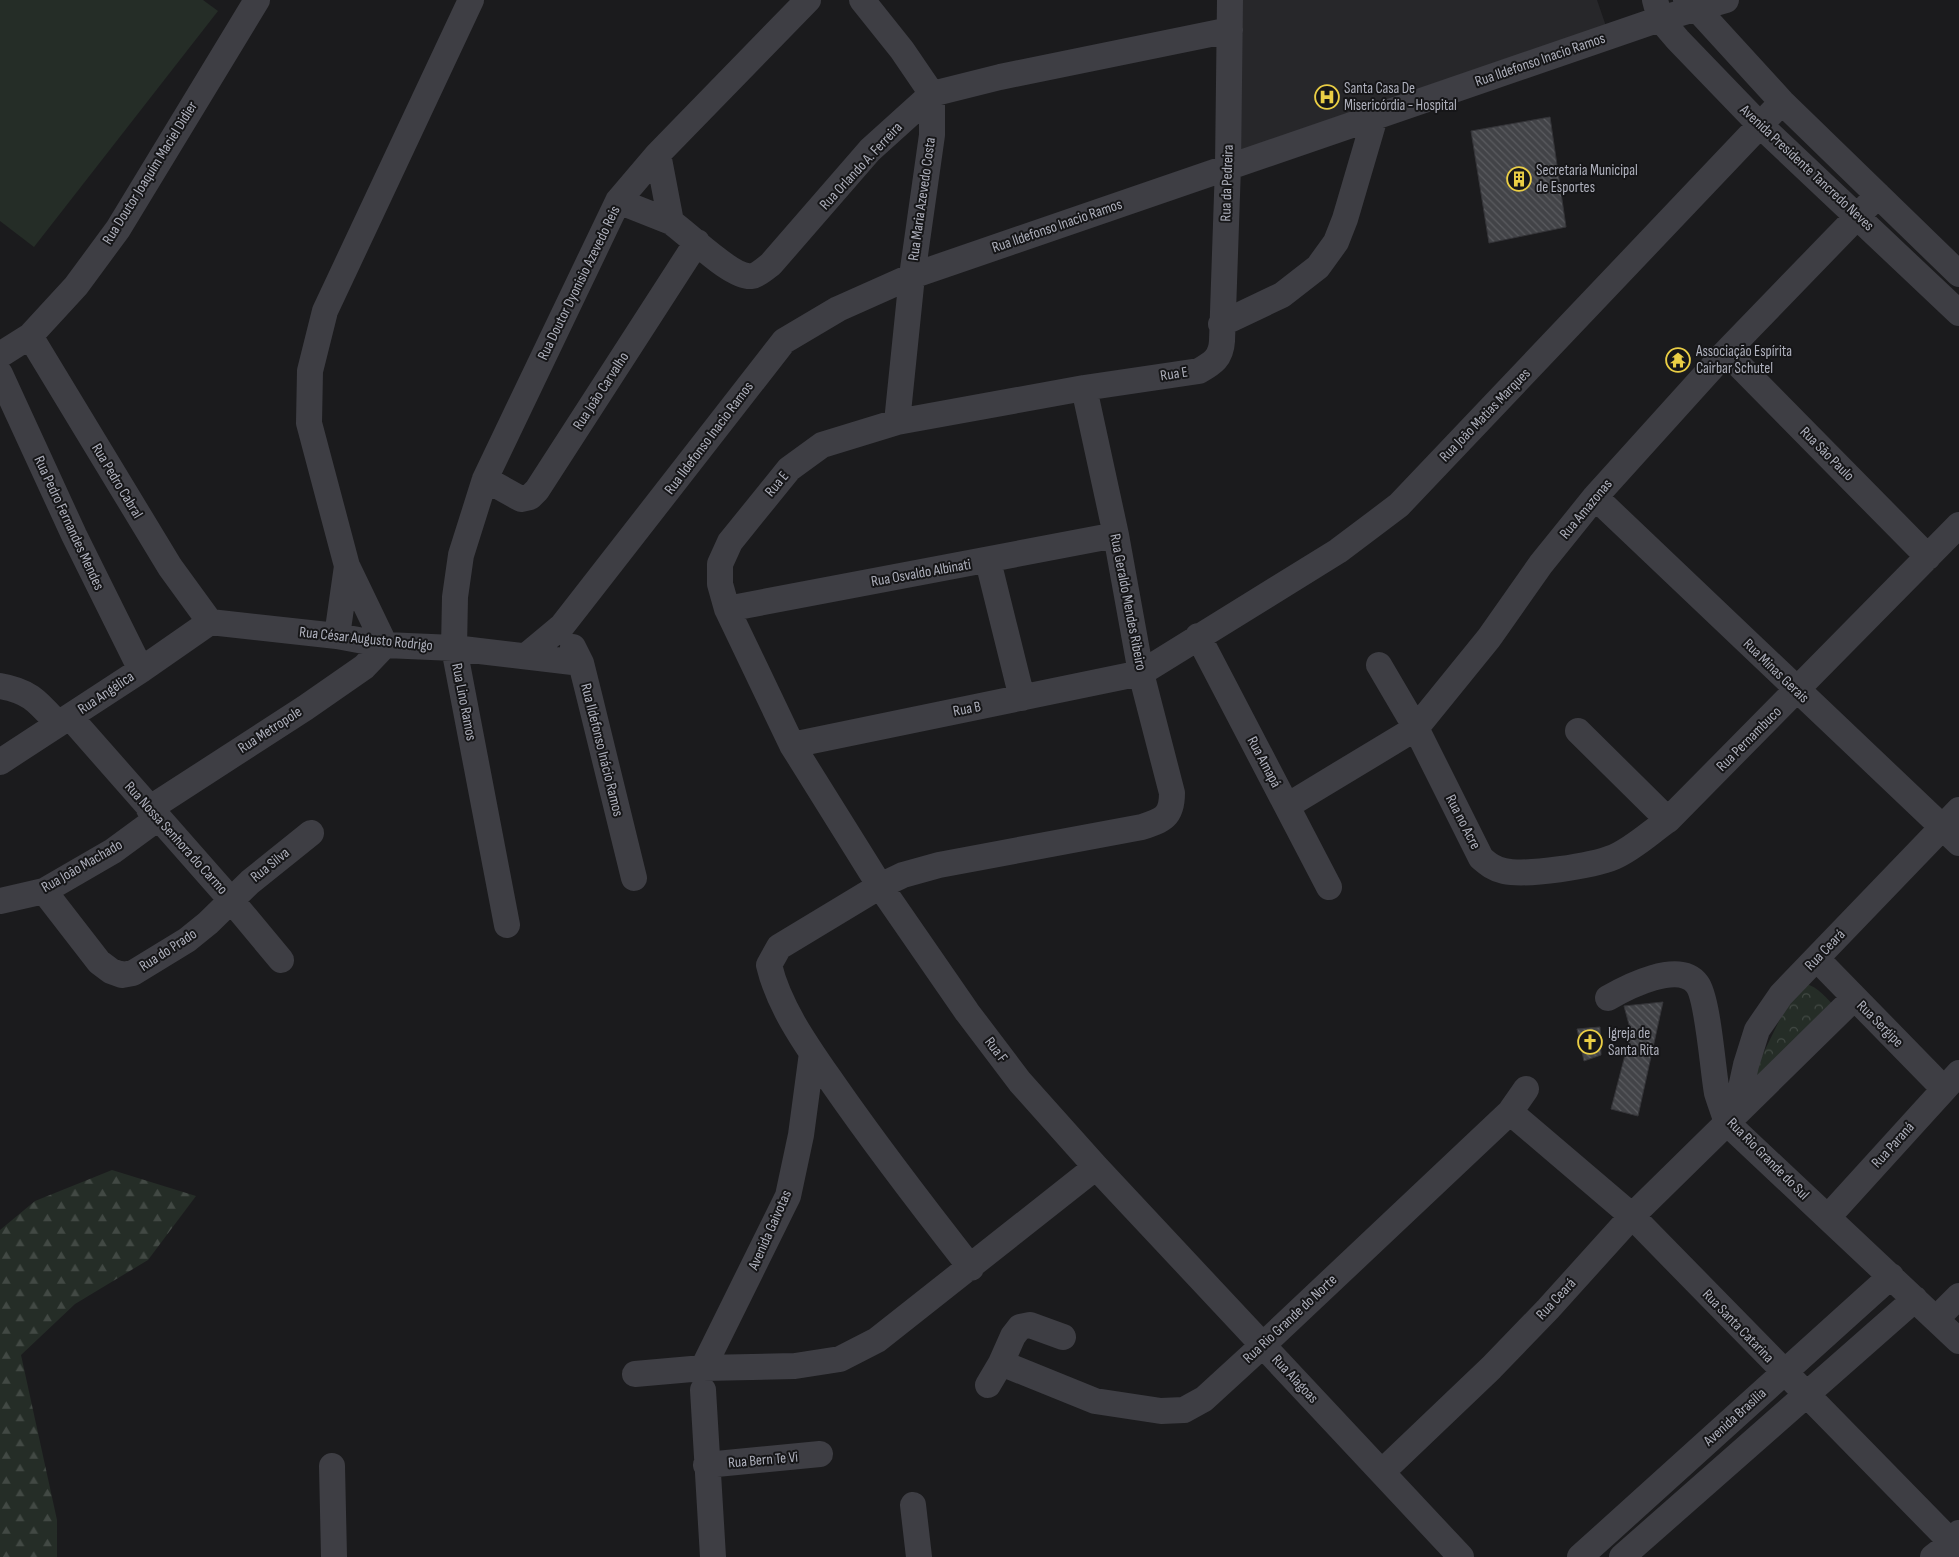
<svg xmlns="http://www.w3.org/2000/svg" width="1959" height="1557" font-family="'Sofia Sans Condensed',sans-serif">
	<defs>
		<pattern id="forest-firs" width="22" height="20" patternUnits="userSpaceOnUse" patternTransform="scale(1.25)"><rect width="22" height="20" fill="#252d27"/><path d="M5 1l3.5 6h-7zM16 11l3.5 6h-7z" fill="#424944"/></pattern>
		<pattern id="park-crowns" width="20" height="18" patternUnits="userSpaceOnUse" patternTransform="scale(1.25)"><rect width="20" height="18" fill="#252d27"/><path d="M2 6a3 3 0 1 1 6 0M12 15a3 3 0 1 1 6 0" fill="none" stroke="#424944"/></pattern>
		<pattern id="building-back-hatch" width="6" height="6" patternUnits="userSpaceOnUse" patternTransform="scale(1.25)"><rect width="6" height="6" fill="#424347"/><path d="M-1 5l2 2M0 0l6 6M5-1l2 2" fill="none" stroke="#5b5c60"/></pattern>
	</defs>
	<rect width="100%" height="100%" fill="#1b1b1d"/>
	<!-- built -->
	<path fill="#27272a" d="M 1235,0 L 1597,0 L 1607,29 L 1234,165 Z"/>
	<!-- forest -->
	<path fill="url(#forest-firs)" d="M 112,1170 L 196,1196 L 148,1260 L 75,1304 L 21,1355 L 57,1520 L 57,1557 L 0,1557 L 0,1230 L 35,1201 Z"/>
	<!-- park -->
	<path fill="url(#park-crowns)" d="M 1798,982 C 1815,984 1823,994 1834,1006 L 1745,1091 Z"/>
	<!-- pitch -->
	<path fill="#252d27" d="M 0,0 L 203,0 L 218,11 L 34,247 L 0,221 Z"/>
	<!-- building -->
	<path fill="url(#building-back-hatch)" stroke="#353539" d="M 1550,117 L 1566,227 L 1489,243 L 1471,131 Z
		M 1663,1002 L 1638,1116 L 1611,1109 L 1631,1032 L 1624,1006 Z
		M 1600,1027 L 1601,1055 L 1584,1061 L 1577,1029 Z"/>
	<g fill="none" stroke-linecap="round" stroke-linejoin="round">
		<!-- minor -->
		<path stroke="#3e3e44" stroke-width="26" d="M 862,0 L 902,50 L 932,94 L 932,135 L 912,276 L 897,422
			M 1230,0 L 1228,166 L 1222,341 C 1221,358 1213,363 1199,371 L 1084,388 L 897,422 L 822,445 L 789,469 L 730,542 L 720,564 L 720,584 L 727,609 L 792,745 L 880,886 L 967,1012 L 1020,1082 L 1096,1167 L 1461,1557
			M 1655,0 L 1660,19 L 1678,40 L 1760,125 L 1959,313
			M 1686,0 L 1697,9 L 1782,102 L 1959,274
			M 618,201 L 671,222 L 658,154
			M 671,222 C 690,235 732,279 752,276 C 758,275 766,268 771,264 L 870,150 L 932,94 L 1000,77 L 1230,30
			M 1221,324 L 1282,295 L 1318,267 L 1336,242 L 1345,219 L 1375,117
			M 30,336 L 170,567 L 210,622
			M 1726,352 L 1928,557
			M 0,355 L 30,336 L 76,286 L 118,229 L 257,0
			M 0,374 L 74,535 L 141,670
			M 485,479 L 521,499 L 530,497 L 537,490 L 697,242
			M 1595,497 L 1959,843
			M 988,561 L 1022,698
			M 727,609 L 1116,535
			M 210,622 L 337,636 L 385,645 L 454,648 L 581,663
			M 337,636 L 347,566
			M 1198,636 L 1329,887
			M 573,647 L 581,663 L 590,699 L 634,878
			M 526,656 L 562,626 L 784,341 L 838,309 L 912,276 L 1660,19 L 1726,0
			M 1379,665 L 1416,728 L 1481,858 C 1488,864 1494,869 1504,871 C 1527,876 1592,866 1614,857 C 1633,849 1651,832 1668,820 L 1959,525
			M 0,686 C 30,691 38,702 58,724
			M 70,717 L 231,900 L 281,960
			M 1578,731 L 1668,820
			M 792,745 L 1141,673 L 1338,551 L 1399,505 L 1782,102
			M 0,762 L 141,670 L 210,622
			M 1287,806 L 1416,728 L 1489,638 L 1541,564 L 1595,497 L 1726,352 L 1878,195
			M 149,809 L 305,708 L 364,667 L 385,645 L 347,566 L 309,423 L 310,371 L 325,311 L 471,0
			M 44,891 L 99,962 L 111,971 L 122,975 L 133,973 L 187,940 L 208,923 L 250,882 L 311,833
			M 0,901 L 44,891 L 113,851 L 158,818
			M 507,925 L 454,648 L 455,597 L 461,555 L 485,479 L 618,201 L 658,154 L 808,0
			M 1817,959 L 1944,1089
			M 1608,998 C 1627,987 1679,960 1697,984 C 1708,998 1713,1072 1717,1093 C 1720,1103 1724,1113 1727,1123 L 1959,1341
			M 1510,1112 L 1632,1216 L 1959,1550
			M 1735,1115 L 1746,1065 L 1757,1030 L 1781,995 L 1959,810
			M 1828,1217 L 1959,1073
			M 971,1268 C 924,1208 877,1147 834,1085 C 809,1049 779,1008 769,965 L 779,947 L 880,886 L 903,875 L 939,865 L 1142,827 C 1163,820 1172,817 1172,793 L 1141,673 L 1116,535 L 1084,388
			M 1936,1319 L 1959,1296
			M 1001,1363 L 1095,1401 L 1161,1411 L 1184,1410 L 1204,1399 L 1263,1345 L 1510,1112 L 1526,1089
			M 703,1368 L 788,1196 L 801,1135 L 812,1053
			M 635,1374 L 703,1368 L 795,1366 L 840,1359 L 877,1340 L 1096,1167
			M 988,1385 L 1001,1363 L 1013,1336 L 1020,1327 L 1030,1325 L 1063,1337
			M 703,1390 L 713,1557
			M 706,1465 L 820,1454
			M 332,1466 L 334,1557
			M 1382,1472 L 1491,1368 L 1548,1309 L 1632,1216 L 1854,998
			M 913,1505 L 919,1557
			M 1580,1557 L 1891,1276
			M 1622,1557 L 1915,1299
			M 1933,1557 L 1951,1543 L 1959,1533"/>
	</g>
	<!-- icons -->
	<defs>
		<g id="hospital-ring" transform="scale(1.25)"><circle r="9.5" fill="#161618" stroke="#eace45" stroke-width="1.5"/><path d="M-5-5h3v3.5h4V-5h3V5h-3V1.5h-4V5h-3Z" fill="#eace45"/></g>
		<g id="building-ring" transform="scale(1.25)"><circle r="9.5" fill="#161618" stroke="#eace45" stroke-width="1.5"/><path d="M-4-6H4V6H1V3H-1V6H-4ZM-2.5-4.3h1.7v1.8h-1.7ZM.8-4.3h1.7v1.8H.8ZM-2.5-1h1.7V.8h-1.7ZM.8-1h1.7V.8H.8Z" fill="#eace45"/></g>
		<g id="temple-ring" transform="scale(1.25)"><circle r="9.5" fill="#161618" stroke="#eace45" stroke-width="1.5"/><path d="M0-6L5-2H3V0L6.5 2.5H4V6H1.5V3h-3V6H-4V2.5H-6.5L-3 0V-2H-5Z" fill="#eace45"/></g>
		<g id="church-ring" transform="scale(1.25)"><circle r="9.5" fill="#161618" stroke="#eace45" stroke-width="1.5"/><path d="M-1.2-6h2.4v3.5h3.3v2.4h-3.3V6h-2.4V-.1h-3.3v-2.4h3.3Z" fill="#eace45"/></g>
	</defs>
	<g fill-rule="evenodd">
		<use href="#hospital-ring" x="1327" y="97"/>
		<use href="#building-ring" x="1519" y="179"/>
		<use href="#temple-ring" x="1678" y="360"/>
		<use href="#church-ring" x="1590" y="1042"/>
	</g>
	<g text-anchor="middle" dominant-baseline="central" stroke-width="4" stroke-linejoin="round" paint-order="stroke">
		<!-- street labels -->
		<g font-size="15" fill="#aeb0bc" stroke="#161618">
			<text transform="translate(1540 60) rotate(-19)">Rua Ildefonso Inacio Ramos</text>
			<text transform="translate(861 166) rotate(-47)">Rua Orlando A. Ferreira</text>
			<text transform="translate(1807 168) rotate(43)">Avenida Presidente Tancredo Neves</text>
			<text transform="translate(150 173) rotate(-58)">Rua Doutor Joaquim Maciel Didier</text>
			<text transform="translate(1227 183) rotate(-88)">Rua da Pedreira</text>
			<text transform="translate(922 199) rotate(-82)">Rua Maria Azevedo Costa</text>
			<text transform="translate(1057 226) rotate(-19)">Rua Ildefonso Inacio Ramos</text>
			<text transform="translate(579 283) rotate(-64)">Rua Doutor Dyonisio Azevedo Reis</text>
			<text transform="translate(1174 374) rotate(-9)">Rua E</text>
			<text transform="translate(601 391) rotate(-57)">Rua João Carvalho</text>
			<text transform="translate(1485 415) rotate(-46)">Rua João Matias Marques</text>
			<text transform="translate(709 438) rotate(-53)">Rua Ildefonso Inacio Ramos</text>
			<text transform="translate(1827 454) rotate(45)">Rua São Paulo</text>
			<text transform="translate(117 481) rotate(59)">Rua Pedro Cabral</text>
			<text transform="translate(777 484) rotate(-50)">Rua E</text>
			<text transform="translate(1586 509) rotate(-50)">Rua Amazonas</text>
			<text transform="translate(69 523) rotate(65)">Rua Pedro Fernandes Mendes</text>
			<text transform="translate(921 573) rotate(-10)">Rua Osvaldo Albinati</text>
			<text transform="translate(1128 602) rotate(79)">Rua Geraldo Mendes Ribeiro</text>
			<text transform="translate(366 639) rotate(6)">Rua César Augusto Rodrigo</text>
			<text transform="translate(1776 671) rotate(44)">Rua Minas Gerais</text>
			<text transform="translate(106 693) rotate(-34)">Rua Angélica</text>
			<text transform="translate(464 702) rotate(79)">Rua Lino Ramos</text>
			<text transform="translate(967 709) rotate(-11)">Rua B</text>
			<text transform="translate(270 730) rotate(-33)">Rua Metropole</text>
			<text transform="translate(1749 739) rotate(-45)">Rua Pernambuco</text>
			<text transform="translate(602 750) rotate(76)">Rua Ildefonso Inácio Ramos</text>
			<text transform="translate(1264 762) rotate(62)">Rua Amapá</text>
			<text transform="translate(1463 822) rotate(63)">Rua no Acre</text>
			<text transform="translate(176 838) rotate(48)">Rua Nossa Senhora do Carmo</text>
			<text transform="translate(270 865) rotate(-39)">Rua Silva</text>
			<text transform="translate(82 866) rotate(-30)">Rua João Machado</text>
			<text transform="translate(168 950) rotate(-33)">Rua do Prado</text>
			<text transform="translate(1825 950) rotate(-46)">Rua Ceará</text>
			<text transform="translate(1880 1024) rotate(45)">Rua Sergipe</text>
			<text transform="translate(996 1050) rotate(53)">Rua F</text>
			<text transform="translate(1893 1145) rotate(-48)">Rua Paraná</text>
			<text transform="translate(1768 1159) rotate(45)">Rua Rio Grande do Sul</text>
			<text transform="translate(770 1230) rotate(-66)">Avenida Gaivotas</text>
			<text transform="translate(1556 1299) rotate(-47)">Rua Ceará</text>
			<text transform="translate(1290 1319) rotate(-43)">Rua Rio Grande do Norte</text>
			<text transform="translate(1738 1326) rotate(46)">Rua Santa Catarina</text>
			<text transform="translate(1295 1379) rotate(47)">Rua Alagoas</text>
			<text transform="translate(1735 1417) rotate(-42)">Avenida Brasília</text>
			<text transform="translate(763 1460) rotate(-5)">Rua Bern Te Vi</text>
		</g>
		<!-- poi labels -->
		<g font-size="15" fill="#aeb0bc" stroke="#161618" text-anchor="start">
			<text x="1344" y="88">Santa Casa De<tspan x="1344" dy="17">Misericórdia - Hospital</tspan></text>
			<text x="1536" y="170">Secretaria Municipal<tspan x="1536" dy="17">de Esportes</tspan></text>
			<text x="1696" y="351">Associação Espírita<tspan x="1696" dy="17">Cairbar Schutel</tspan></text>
			<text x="1608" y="1033">Igreja de<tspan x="1608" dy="17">Santa Rita</tspan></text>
		</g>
	</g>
</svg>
